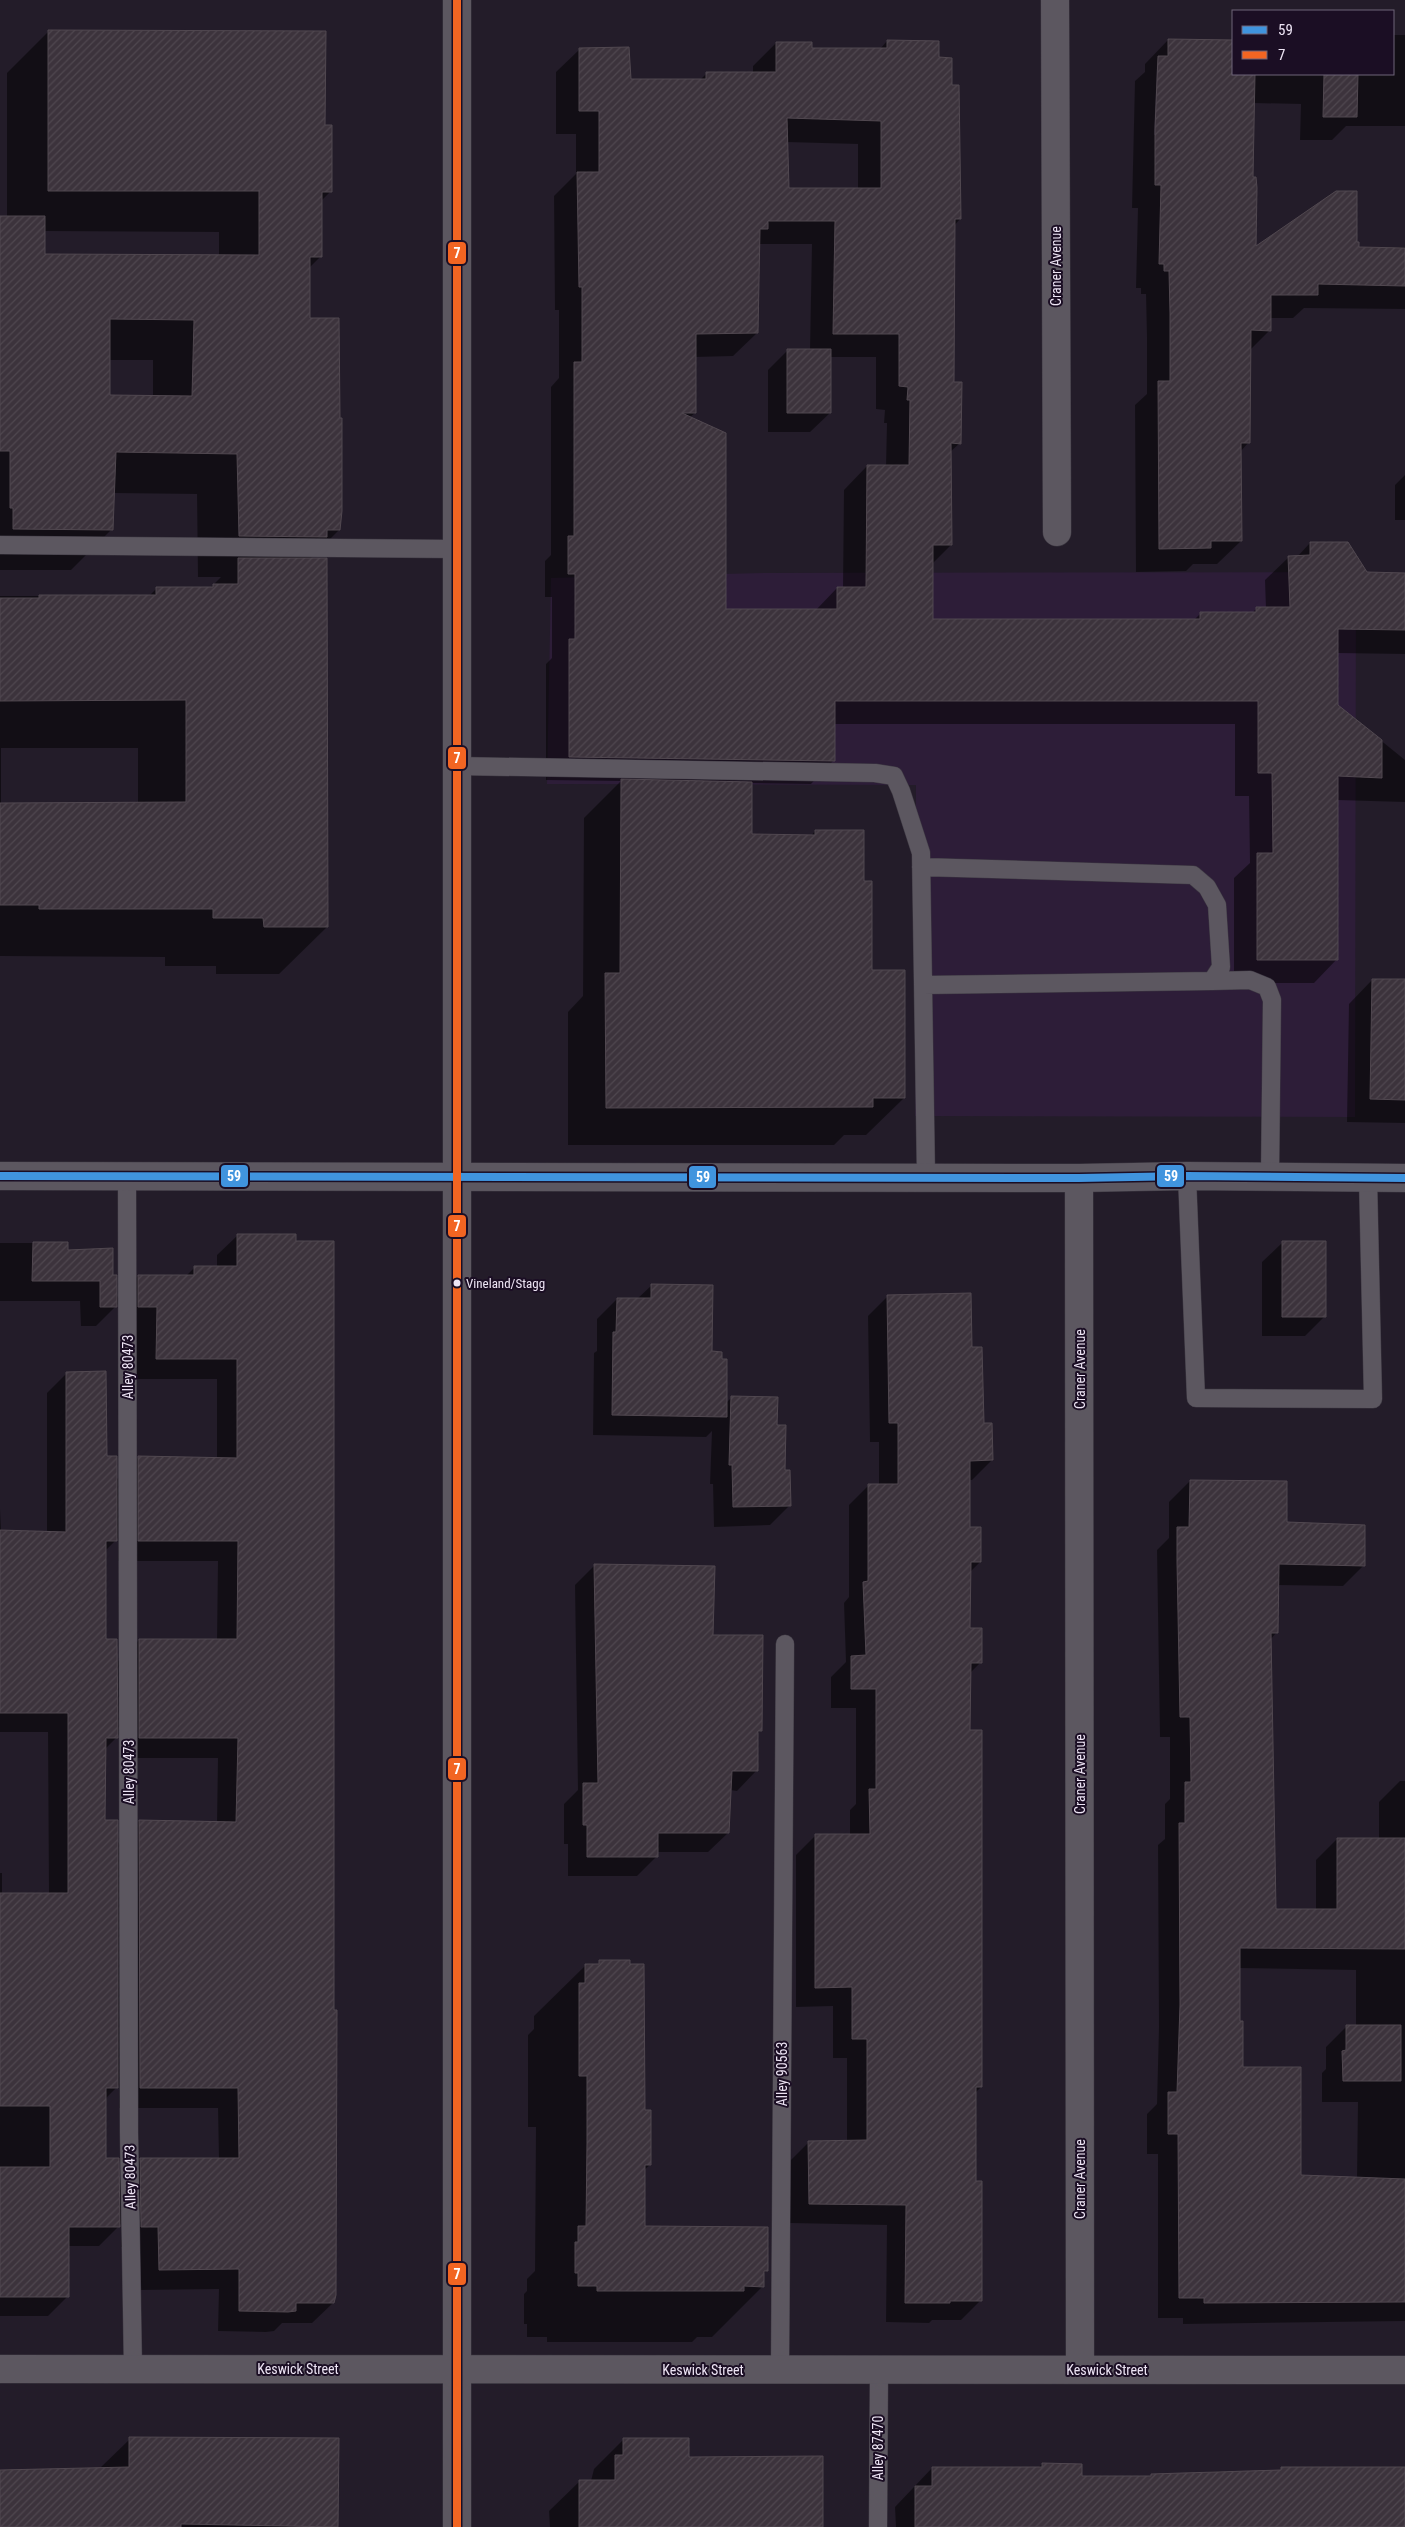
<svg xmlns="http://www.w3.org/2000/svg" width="1405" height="2527" font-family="'Roboto Condensed',sans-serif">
	<defs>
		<pattern id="building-hatch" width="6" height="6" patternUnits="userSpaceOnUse" patternTransform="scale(1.25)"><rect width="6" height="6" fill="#3c333c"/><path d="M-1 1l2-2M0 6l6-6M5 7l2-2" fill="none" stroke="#4f474f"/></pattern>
	</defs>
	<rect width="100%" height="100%" fill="#231c29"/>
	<!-- built -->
	<path fill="#2d1d38" d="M 1356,572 L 1355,1117 L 915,1116 L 916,785 L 547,784 L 551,578 L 763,573 Z"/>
	<!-- shadow -->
	<path fill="#0007" fill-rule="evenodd" d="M 48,32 L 324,126 L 331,191 L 320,202 L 320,257 L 309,268 L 309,319 L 339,530 L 309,560 L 327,927 L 279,974 L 216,974 L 216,966 L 165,966 L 165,957 L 0,956 L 0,596 L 149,596 L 156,589 L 209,589 L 221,577 L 198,577 L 197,494 L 113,493 L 112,529 L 71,570 L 0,570 L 0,217 L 7,217 L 7,73 ZM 44,231 L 219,232 L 219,256 L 44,255 ZM 108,360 L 153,360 L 153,397 L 108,396 ZM 1,748 L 138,748 L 138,804 L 1,804 Z
		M 1394,35 L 1405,35 L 1405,126 L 1346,126 L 1332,140 L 1300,140 L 1301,104 L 1253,103 L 1252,178 L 1255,249 L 1356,243 L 1358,247 L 1405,247 L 1405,309 L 1304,308 L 1293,318 L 1270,318 L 1270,330 L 1250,350 L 1249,442 L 1240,452 L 1241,541 L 1217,564 L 1193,564 L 1186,571 L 1136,572 L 1135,405 L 1147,394 L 1147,337 L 1146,294 L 1141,294 L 1141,288 L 1136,288 L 1138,208 L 1132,208 L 1135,81 L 1145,72 L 1145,64 L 1168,40 L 1234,74 L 1394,74 ZM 1159,63 L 1156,135 L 1154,135 L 1157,65 Z
		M 887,41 L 938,58 L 960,219 L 954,226 L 953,383 L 960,443 L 950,452 L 951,545 L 932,564 L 932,621 L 1193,621 L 1201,613 L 1252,613 L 1256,609 L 1266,609 L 1265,580 L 1289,557 L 1297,557 L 1310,543 L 1366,573 L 1405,574 L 1405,654 L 1337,653 L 1337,705 L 1405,760 L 1405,802 L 1337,800 L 1337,959 L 1314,983 L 1234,983 L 1234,878 L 1250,863 L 1249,796 L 1235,796 L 1235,724 L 834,724 L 834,760 L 811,784 L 751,783 L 750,835 L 811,836 L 815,831 L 863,883 L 871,971 L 904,1098 L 866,1135 L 844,1135 L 834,1145 L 568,1145 L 568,1012 L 583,996 L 584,818 L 621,781 L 546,780 L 546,664 L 552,658 L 552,597 L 545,597 L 545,561 L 551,555 L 551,387 L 559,378 L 559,310 L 555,310 L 554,196 L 576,174 L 576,134 L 556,134 L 556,72 L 580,49 L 630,80 L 700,80 L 707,73 L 753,73 L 753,66 L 776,43 L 810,49 L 880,49 ZM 786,142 L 858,144 L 858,189 L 788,189 ZM 759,244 L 812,244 L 810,350 L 788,350 L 768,370 L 768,432 L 810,432 L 830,413 L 830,357 L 876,357 L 876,409 L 885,410 L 884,423 L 887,423 L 886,466 L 867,466 L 844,490 L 843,588 L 837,588 L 816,610 L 724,610 L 689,418 L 695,413 L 695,357 L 733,356 L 757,333 Z
		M 1405,475 L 1405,520 L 1395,520 L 1395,485 Z
		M 1372,980 L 1405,981 L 1405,1123 L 1347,1122 L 1349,1004 Z
		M 238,1235 L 333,2303 L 312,2323 L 282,2323 L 274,2331 L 266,2332 L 218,2331 L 219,2289 L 139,2290 L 138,2247 L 121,2247 L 121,2224 L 99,2246 L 68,2246 L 68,2296 L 48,2316 L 0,2316 L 0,1873 L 2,1873 L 2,1894 L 49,1894 L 48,1732 L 0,1732 L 0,1509 L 1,1531 L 47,1533 L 47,1393 L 67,1373 L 116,1480 L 139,1457 L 217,1459 L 217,1379 L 136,1379 L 136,1327 L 118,1327 L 118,1304 L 96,1326 L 81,1326 L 80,1301 L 0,1301 L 0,1243 L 66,1243 L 66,1252 L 112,1276 L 115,1299 L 138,1276 L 186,1276 L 195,1267 L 217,1267 L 217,1255 ZM 118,1538 L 118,1561 L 218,1561 L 217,1640 L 139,1640 L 116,1663 L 104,1640 L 104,1552 ZM 119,1735 L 119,1758 L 218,1758 L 217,1823 L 139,1821 L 117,1844 L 104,1821 L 105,1749 ZM 119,2085 L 119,2108 L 218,2108 L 219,2159 L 141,2159 L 118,2182 L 105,2159 L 105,2099 Z
		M 1282,1243 L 1324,1317 L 1305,1336 L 1262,1336 L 1262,1262 Z
		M 652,1285 L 710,1352 L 726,1403 L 732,1397 L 776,1426 L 789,1506 L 770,1525 L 714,1527 L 713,1484 L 710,1484 L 712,1431 L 706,1437 L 593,1435 L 594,1353 L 597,1351 L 597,1319 L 617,1299 L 637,1299 Z
		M 888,1296 L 971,1348 L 983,1424 L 992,1460 L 972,1480 L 968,1480 L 968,1529 L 980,1562 L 969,1573 L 968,1629 L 981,1662 L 969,1674 L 968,1731 L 981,2087 L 975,2093 L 975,2182 L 981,2300 L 961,2320 L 932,2320 L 929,2323 L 886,2322 L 887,2225 L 790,2223 L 789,2162 L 809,2142 L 847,2141 L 847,2058 L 833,2058 L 833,2006 L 796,2007 L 796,1855 L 816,1835 L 850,1835 L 850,1810 L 856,1804 L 856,1708 L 831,1708 L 831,1677 L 846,1662 L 844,1603 L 849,1597 L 849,1505 L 869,1485 L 879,1485 L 879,1442 L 870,1442 L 868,1316 Z
		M 1190,1481 L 1286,1524 L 1364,1565 L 1343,1586 L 1277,1585 L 1276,1633 L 1270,1640 L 1275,1910 L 1316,1910 L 1316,1860 L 1337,1839 L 1379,1839 L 1379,1802 L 1400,1781 L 1405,1781 L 1405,2321 L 1183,2324 L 1183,2318 L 1158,2318 L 1158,2154 L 1147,2154 L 1147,2114 L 1157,2104 L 1159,2027 L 1158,1845 L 1165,1839 L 1165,1804 L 1170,1799 L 1170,1737 L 1160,1737 L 1157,1550 L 1169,1538 L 1169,1502 ZM 1238,1968 L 1356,1970 L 1356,2026 L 1347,2026 L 1326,2047 L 1326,2069 L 1322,2073 L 1322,2102 L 1358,2102 L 1357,2178 L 1300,2176 L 1242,2068 Z
		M 595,1565 L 712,1637 L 761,1730 L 756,1735 L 756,1771 L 737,1791 L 730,1790 L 728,1833 L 708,1852 L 657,1852 L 657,1856 L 637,1876 L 568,1876 L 568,1844 L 564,1844 L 564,1804 L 578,1790 L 575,1585 Z
		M 600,1962 L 643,1965 L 644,2112 L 650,2165 L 643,2171 L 643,2228 L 767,2270 L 763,2274 L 763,2286 L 712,2337 L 697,2337 L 692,2342 L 547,2342 L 547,2337 L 527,2337 L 527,2324 L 524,2324 L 524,2294 L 527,2291 L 527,2279 L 535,2271 L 536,2127 L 528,2127 L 528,2035 L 534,2029 L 534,2016 L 586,1965 L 597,1965 Z
		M 130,2439 L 338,2439 L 337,2527 L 0,2527 L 0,2472 L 64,2472 L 67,2468 L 100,2468 Z
		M 624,2439 L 687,2458 L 822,2527 L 550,2527 L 549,2511 L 580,2481 L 591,2481 L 594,2469 Z
		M 1042,2464 L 1081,2478 L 1149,2478 L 1152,2475 L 1224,2471 L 1274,2471 L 1272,2527 L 896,2527 L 895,2507 L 932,2468 L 1038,2468 Z"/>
	<!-- building -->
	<path fill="url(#building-hatch)" stroke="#514850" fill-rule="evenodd" d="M 48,30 L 326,31 L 325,125 L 332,125 L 332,192 L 322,192 L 322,257 L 310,257 L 310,318 L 339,318 L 340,418 L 342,418 L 342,511 L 340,530 L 327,530 L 327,537 L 239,536 L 237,454 L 116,452 L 113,530 L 13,529 L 13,508 L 10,508 L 10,451 L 0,451 L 0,216 L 45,216 L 45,254 L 259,255 L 259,191 L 48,191 ZM 110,319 L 194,320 L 192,396 L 110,395 Z
		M 1168,39 L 1234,40 L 1234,74 L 1255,74 L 1253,177 L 1256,177 L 1257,188 L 1256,246 L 1336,191 L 1357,191 L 1357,242 L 1359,242 L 1359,247 L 1405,248 L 1405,286 L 1318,284 L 1318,295 L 1271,295 L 1271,331 L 1251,330 L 1250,443 L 1241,443 L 1242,541 L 1211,541 L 1211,548 L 1159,549 L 1158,381 L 1170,381 L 1170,313 L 1169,271 L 1164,271 L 1164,264 L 1159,264 L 1161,185 L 1155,185 L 1155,129 L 1158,56 L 1168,56 Z
		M 887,40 L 939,41 L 939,57 L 952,58 L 952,85 L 959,85 L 961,219 L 955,219 L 954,382 L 962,382 L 961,444 L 951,443 L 952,545 L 933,545 L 933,619 L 1200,619 L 1200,612 L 1256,612 L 1256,607 L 1290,607 L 1288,556 L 1310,555 L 1310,542 L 1348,542 L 1367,572 L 1405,573 L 1405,630 L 1338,629 L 1338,705 L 1382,740 L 1382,778 L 1338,776 L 1338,960 L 1257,960 L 1257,853 L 1273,853 L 1272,773 L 1258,773 L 1258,701 L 835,701 L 835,761 L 569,757 L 569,639 L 575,639 L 575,574 L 568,574 L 568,536 L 574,536 L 574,362 L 582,362 L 582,287 L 579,287 L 577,172 L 599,172 L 599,111 L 579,111 L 579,48 L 629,47 L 631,79 L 706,79 L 706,72 L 776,72 L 776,42 L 812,42 L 812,48 L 887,48 ZM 787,118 L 881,121 L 881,188 L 789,188 ZM 768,221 L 835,221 L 833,334 L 899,334 L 899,386 L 908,387 L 907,400 L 910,400 L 909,465 L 867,465 L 866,587 L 837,587 L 837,609 L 726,609 L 726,433 L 682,413 L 696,413 L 696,334 L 758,333 L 760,229 L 768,229 Z
		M 1324,74 L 1358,74 L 1357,117 L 1323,117 Z
		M 787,349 L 831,349 L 831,413 L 787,413 Z
		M 238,558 L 327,558 L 328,927 L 264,927 L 263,918 L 213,918 L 213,909 L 39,909 L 39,905 L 0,905 L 0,803 L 186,802 L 186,700 L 0,701 L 0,598 L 39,598 L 39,595 L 156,595 L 156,587 L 213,587 L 213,584 L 238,584 Z
		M 621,779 L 752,782 L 752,834 L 815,835 L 815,830 L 864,830 L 864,881 L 872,881 L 872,970 L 905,970 L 905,1098 L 873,1098 L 873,1107 L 606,1108 L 605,973 L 620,973 Z
		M 1372,979 L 1405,979 L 1405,1100 L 1370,1099 Z
		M 237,1234 L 296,1234 L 296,1241 L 334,1241 L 334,2010 L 337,2010 L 336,2295 L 334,2303 L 296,2303 L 296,2311 L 288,2312 L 239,2311 L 239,2269 L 159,2270 L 158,2227 L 141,2227 L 140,2158 L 239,2158 L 238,2088 L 140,2088 L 139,1820 L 236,1822 L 238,1738 L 139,1738 L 139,1639 L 237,1639 L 238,1541 L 138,1541 L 138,1456 L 237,1458 L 237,1359 L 156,1359 L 157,1307 L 138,1307 L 138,1275 L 194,1275 L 194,1266 L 237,1266 Z
		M 1282,1241 L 1326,1241 L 1326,1317 L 1282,1317 Z
		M 33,1242 L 68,1242 L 68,1250 L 113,1248 L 113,1275 L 117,1275 L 117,1307 L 100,1307 L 100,1281 L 32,1281 Z
		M 651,1284 L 713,1285 L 712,1351 L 722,1352 L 722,1359 L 727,1359 L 727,1417 L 612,1415 L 613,1332 L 616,1332 L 617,1298 L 651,1298 Z
		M 971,1293 L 972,1347 L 982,1347 L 984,1423 L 992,1423 L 993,1460 L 970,1461 L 970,1527 L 981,1527 L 981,1562 L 971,1562 L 970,1628 L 982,1628 L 982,1663 L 971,1663 L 970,1730 L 982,1730 L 982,2087 L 976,2087 L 976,2181 L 982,2181 L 982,2301 L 950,2301 L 950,2303 L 905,2303 L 906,2205 L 809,2204 L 808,2141 L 867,2140 L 867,2039 L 852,2039 L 852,1987 L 815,1988 L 815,1834 L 870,1834 L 869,1789 L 876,1789 L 876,1689 L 851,1689 L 851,1656 L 866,1655 L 863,1582 L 868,1581 L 868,1484 L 898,1484 L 898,1423 L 889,1423 L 887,1295 Z
		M 106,1371 L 107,1456 L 117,1456 L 117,1541 L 106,1541 L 106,1639 L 117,1639 L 118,1738 L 106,1738 L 105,1820 L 118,1820 L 118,2088 L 106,2088 L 106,2158 L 119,2158 L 120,2227 L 69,2227 L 69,2297 L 0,2297 L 0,2167 L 50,2167 L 50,2106 L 0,2106 L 0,1893 L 68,1893 L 68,1713 L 0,1713 L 0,1530 L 66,1532 L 66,1372 Z
		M 731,1396 L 778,1397 L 777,1425 L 786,1425 L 785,1470 L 790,1470 L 791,1506 L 733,1507 L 732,1465 L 729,1465 Z
		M 1190,1480 L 1287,1481 L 1287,1522 L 1365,1525 L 1365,1566 L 1279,1564 L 1278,1633 L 1271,1633 L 1276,1909 L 1337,1909 L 1337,1838 L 1405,1838 L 1405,1949 L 1240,1948 L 1240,2021 L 1243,2021 L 1243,2067 L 1301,2067 L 1301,2175 L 1405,2179 L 1405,2302 L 1204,2303 L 1204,2298 L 1179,2298 L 1178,2134 L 1168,2134 L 1168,2092 L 1177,2092 L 1180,2005 L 1179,1823 L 1185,1823 L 1185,1782 L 1191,1782 L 1190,1717 L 1180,1717 L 1177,1562 L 1177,1527 L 1189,1527 Z
		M 594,1564 L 715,1566 L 713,1635 L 763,1635 L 762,1731 L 758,1731 L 758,1771 L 732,1771 L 729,1833 L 658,1833 L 658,1857 L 587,1857 L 587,1825 L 583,1825 L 583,1783 L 598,1783 Z
		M 599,1960 L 630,1960 L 630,1964 L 644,1964 L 645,2110 L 651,2110 L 651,2165 L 645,2165 L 645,2226 L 768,2227 L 768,2271 L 764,2271 L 764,2287 L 744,2286 L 744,2291 L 597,2291 L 597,2286 L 578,2286 L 578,2273 L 575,2273 L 575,2242 L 578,2242 L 578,2226 L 586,2226 L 587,2143 L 587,2076 L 579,2076 L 579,1983 L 585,1983 L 585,1964 L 599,1964 Z
		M 1346,2025 L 1401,2025 L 1401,2081 L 1343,2081 L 1342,2051 L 1346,2050 Z
		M 129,2437 L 339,2438 L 338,2527 L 181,2524 L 181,2527 L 0,2527 L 0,2470 L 129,2467 Z
		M 623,2438 L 689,2438 L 689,2457 L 823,2456 L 823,2527 L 579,2527 L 579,2480 L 615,2480 L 615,2455 L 623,2455 Z
		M 1042,2463 L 1082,2464 L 1082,2476 L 1151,2476 L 1151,2474 L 1281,2470 L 1281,2467 L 1405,2467 L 1405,2527 L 915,2527 L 915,2486 L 932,2486 L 932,2467 L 1042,2467 Z"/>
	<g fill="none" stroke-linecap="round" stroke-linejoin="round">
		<!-- service casing -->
		<g stroke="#3d3842" stroke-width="19">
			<path id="service" d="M 0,545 L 456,549
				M 457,766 L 875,773 L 894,776 L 901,791 L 921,853 L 926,1176
				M 921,867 L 1193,875 L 1207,887 L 1217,905 L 1221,967 L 1212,981 L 923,985
				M 1212,981 L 1250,980 L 1267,987 L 1272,1000 L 1270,1177
				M 127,1176 L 129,2133 L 133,2369
				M 1187,1176 L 1196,1398 L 1373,1399 L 1368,1178
				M 780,2370 L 785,1644
				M 878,2527 L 879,2370"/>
		</g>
		<!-- minor casing -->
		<g stroke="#3d3842" stroke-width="29">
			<path id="minor" d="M 1055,0 L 1057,532
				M 0,1176 L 1079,1178 L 1187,1176 L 1405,1178
				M 1079,1178 L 1080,2370
				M 0,2369 L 1405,2370"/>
		</g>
		<!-- secondary casing -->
		<g stroke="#3d3842" stroke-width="29">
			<path id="secondary" d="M 457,2527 L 457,0"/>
		</g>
		<!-- service -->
		<use href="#service" stroke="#5c5760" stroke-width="18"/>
		<!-- minor -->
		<use href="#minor" stroke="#5c5760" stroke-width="28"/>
		<!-- secondary -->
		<use href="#secondary" stroke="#5c5760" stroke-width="28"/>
		<!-- bus-1 casing -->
		<g stroke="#1b0e24" stroke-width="11">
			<path id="bus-1" d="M 0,1176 L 1079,1178 L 1187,1176 L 1405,1178"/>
		</g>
		<!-- bus-2 casing -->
		<g stroke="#1b0e24" stroke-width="11">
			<path id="bus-2" d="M 457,2527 L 457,0"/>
		</g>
		<!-- bus-1 -->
		<use href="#bus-1" stroke="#4094de" stroke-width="8"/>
		<!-- bus-2 -->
		<use href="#bus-2" stroke="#f26522" stroke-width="8"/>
	</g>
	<!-- markers -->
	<circle fill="#eee5f5" stroke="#1b0e24" stroke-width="2" cx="457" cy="1283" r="4.5"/>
	<g text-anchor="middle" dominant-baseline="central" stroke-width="4" stroke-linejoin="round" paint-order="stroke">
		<!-- bus labels -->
		<g font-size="13" fill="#eee5f5" stroke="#1b0e24" text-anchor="start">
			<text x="466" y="1283">Vineland/Stagg</text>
		</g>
		<!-- street labels -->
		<g font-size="14" fill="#eee5f5" stroke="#1b0e24">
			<text transform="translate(1056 266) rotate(-90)">Craner Avenue</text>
			<text transform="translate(128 1367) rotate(-90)">Alley 80473</text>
			<text transform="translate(1080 1369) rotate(-90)">Craner Avenue</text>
			<text transform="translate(129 1772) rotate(-90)">Alley 80473</text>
			<text transform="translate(1080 1774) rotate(-90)">Craner Avenue</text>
			<text transform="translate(782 2074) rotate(-90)">Alley 90563</text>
			<text transform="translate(130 2177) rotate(-91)">Alley 80473</text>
			<text transform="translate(1080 2179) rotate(-90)">Craner Avenue</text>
			<text x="298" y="2369">Keswick Street</text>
			<text x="703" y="2370">Keswick Street</text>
			<text x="1107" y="2370">Keswick Street</text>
			<text transform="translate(878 2448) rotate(-90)">Alley 87470</text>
		</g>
	</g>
	<g stroke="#1b0e24" stroke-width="2">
		<rect x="447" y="241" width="20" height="24" rx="5" fill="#f26522"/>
		<rect x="447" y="746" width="20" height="24" rx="5" fill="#f26522"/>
		<rect x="1156" y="1164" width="29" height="24" rx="5" fill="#4094de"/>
		<rect x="220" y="1164" width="29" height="24" rx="5" fill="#4094de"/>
		<rect x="688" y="1165" width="29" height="24" rx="5" fill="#4094de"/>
		<rect x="447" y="1214" width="20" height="24" rx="5" fill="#f26522"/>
		<rect x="447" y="1757" width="20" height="24" rx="5" fill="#f26522"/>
		<rect x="447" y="2262" width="20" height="24" rx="5" fill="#f26522"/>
	</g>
	<g font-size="14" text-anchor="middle" font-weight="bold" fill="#fff">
		<text x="457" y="258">7</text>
		<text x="457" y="763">7</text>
		<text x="1171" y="1181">59</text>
		<text x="234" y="1181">59</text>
		<text x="703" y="1182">59</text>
		<text x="457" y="1231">7</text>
		<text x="457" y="1774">7</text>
		<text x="457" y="2279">7</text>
	</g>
	<!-- legend -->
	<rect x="1232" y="10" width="162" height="65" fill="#1b0e24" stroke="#6f6478"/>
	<rect x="1242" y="26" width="25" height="8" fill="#4094de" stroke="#6f6478"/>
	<text x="1278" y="35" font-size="15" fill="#eee5f5">59</text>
	<rect x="1242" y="51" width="25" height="8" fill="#f26522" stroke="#6f6478"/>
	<text x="1278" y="60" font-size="15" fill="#eee5f5">7</text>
</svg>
